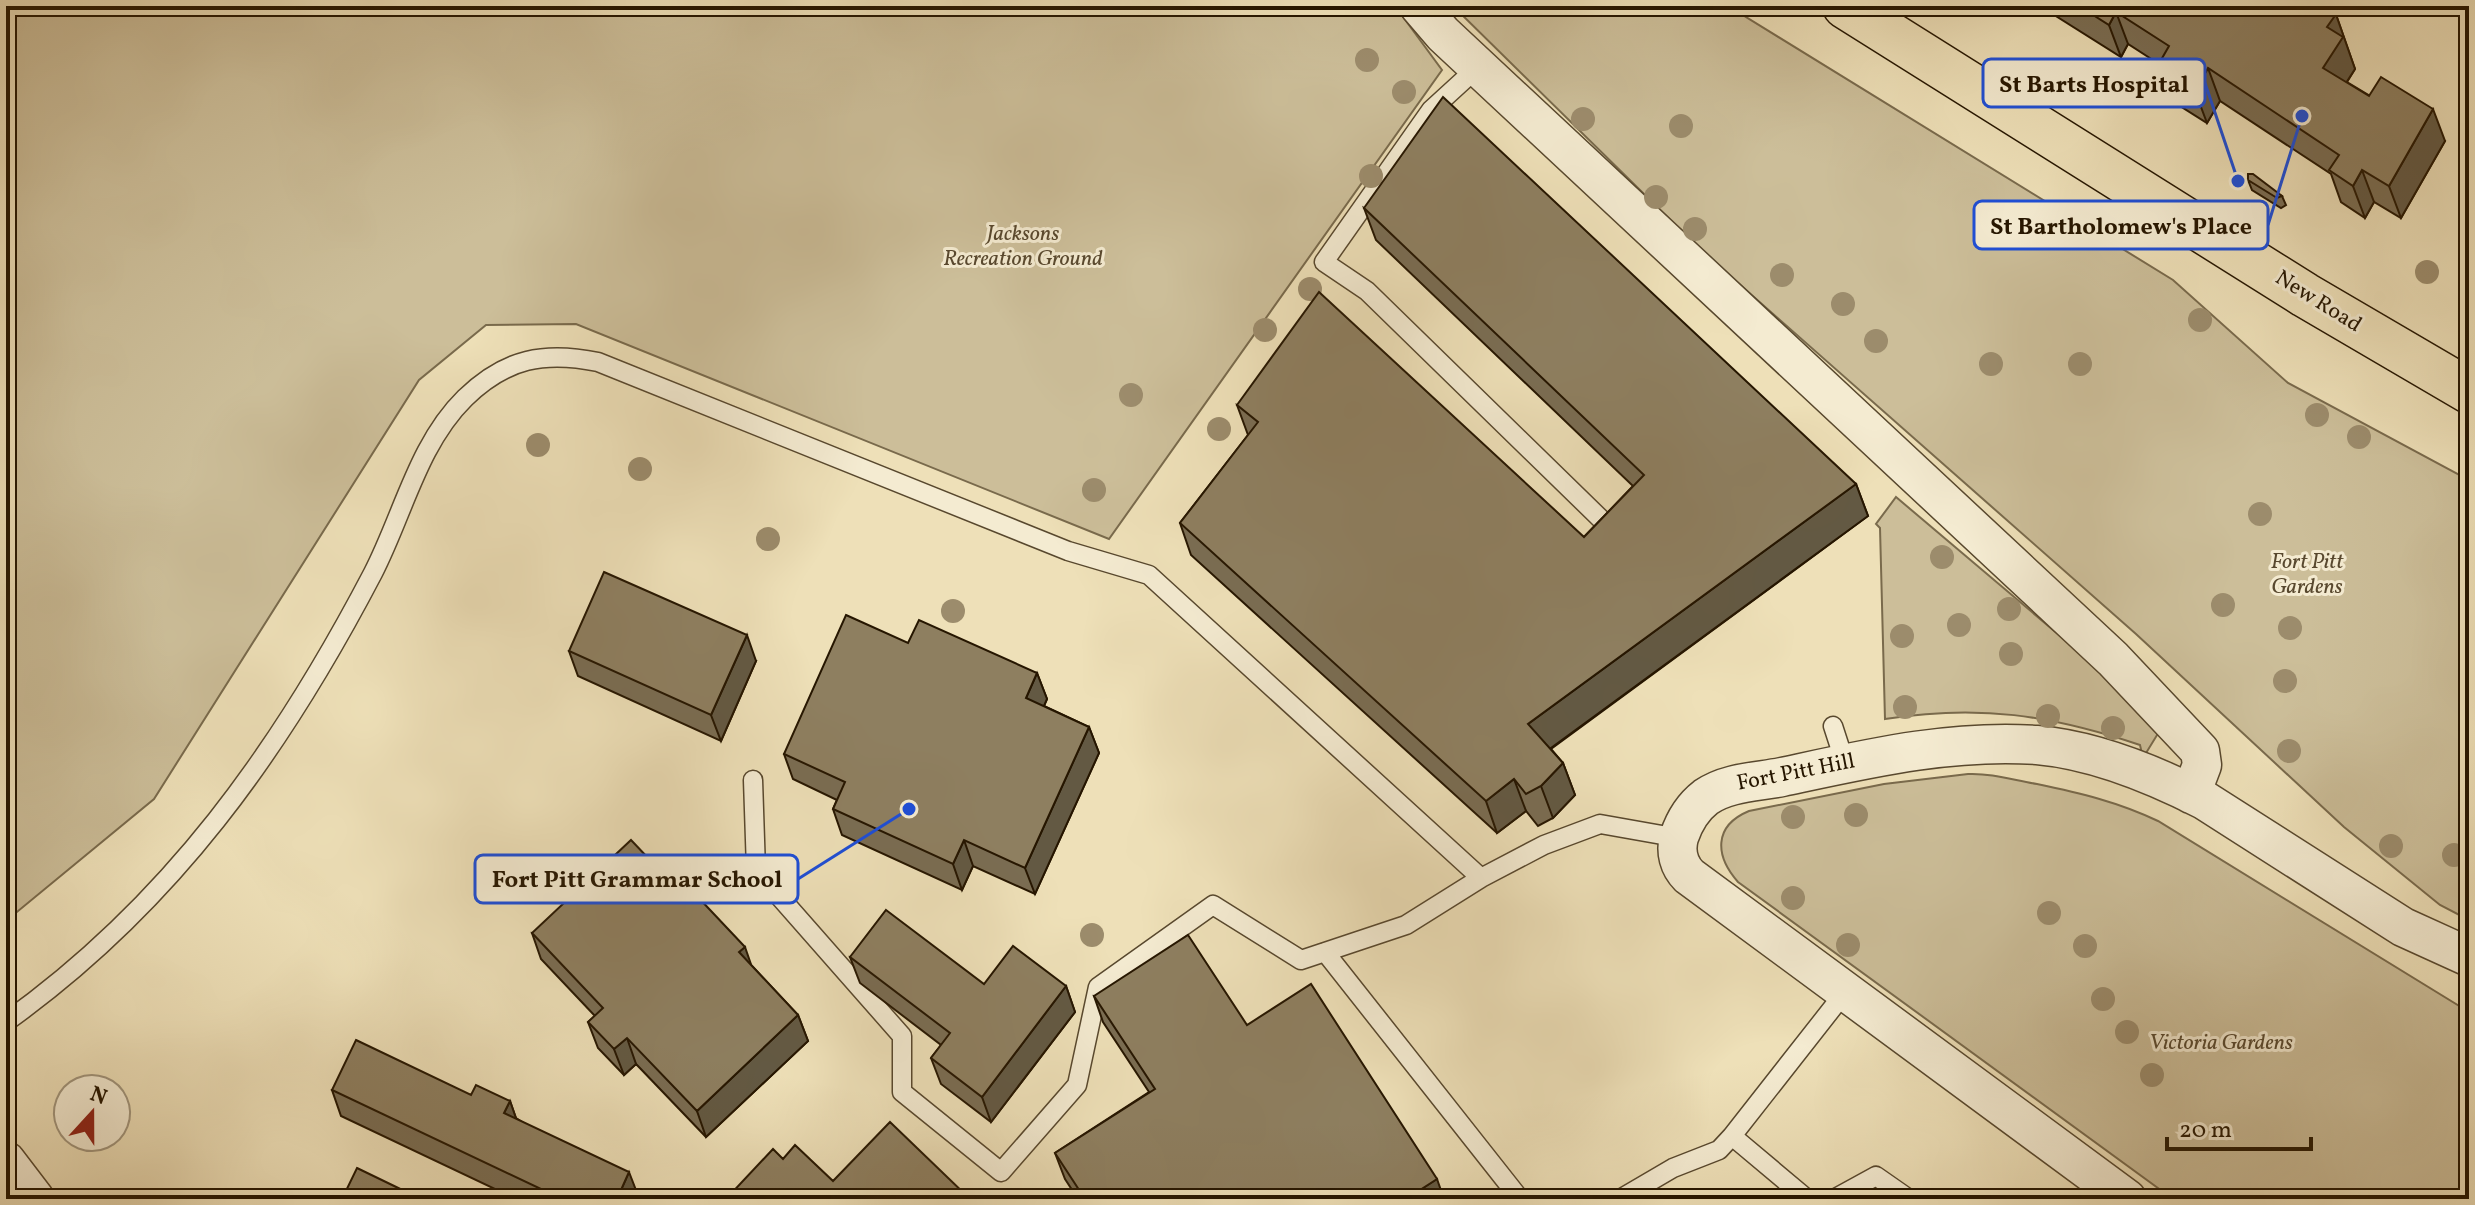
<svg xmlns="http://www.w3.org/2000/svg" width="2475" height="1205" font-family="Vollkorn,serif">
	<rect width="100%" height="100%" fill="#eee0b8"/>
	<filter id="stains"><feTurbulence type="fractalNoise" baseFrequency=".0025" numOctaves="4"/><feColorMatrix values="0 0 0 0 .2 0 0 0 0 .09 0 0 0 0 .02 0 0 0 .5 -.17"/></filter>
	<radialGradient id="worn" r=".72"><stop offset=".6" stop-color="#630" stop-opacity="0"/><stop offset="1" stop-color="#630" stop-opacity=".3"/></radialGradient>
	<!-- green -->
	<path fill="#ccbe99" stroke="#796a4c" stroke-width="2" d="M 6,6 L 1395,6 L 1442,70 L 1109,539 L 576,324 L 486,325 L 419,380 L 154,799 L 6,921 Z
		M 1453,6 L 1728,6 L 2173,280 L 2288,383 L 2469,480 L 2469,920 L 2440,905 L 2344,827 L 2136,634 L 1704,253 Z
		M 1896,497 L 2137,701 L 2162,727 L 2143,758 L 2140,745 C 2050,715 1979,704 1885,719 L 1880,528 L 1876,524 Z
		M 1968,774 C 1992,773 2013,780 2037,784 C 2080,793 2118,802 2158,821 L 2469,1012 L 2469,1199 L 2173,1199 L 1738,882 C 1715,856 1713,826 1749,811 L 1884,784 Z"/>
	<g fill="none" stroke-linecap="round" stroke-linejoin="round">
		<!-- lane casing -->
		<g stroke="#58482e" stroke-width="21">
			<path id="lane" d="M 1478,67 L 1431,110 L 1324,262 L 1367,291 L 1609,527
				M 1833,726 L 1845,763
				M 753,780 L 756,870 L 902,1036 L 902,1092 L 1001,1172 L 1077,1085 L 1098,987 L 1213,905 L 1301,960 L 1406,925 L 1481,878
				M 1325,952 L 1520,1199
				M 6,1022 C 171,904 280,751 373,573 C 403,515 418,444 465,398 C 506,358 545,351 598,362 L 1068,551 L 1149,575 L 1481,878 L 1544,845 L 1600,824 L 1679,838
				M 1620,1199 L 1673,1168 L 1719,1150 L 1732,1136
				M 1807,1199 L 1732,1136 L 1845,992
				M 1834,1199 L 1876,1176 L 1909,1199"/>
		</g>
		<!-- street casing -->
		<g stroke="#58482e" stroke-width="41">
			<path id="street" d="M 1419,6 L 1443,34 L 2113,659 L 2200,751 L 2202,765 L 2191,794
				M 6,1161 L 35,1199
				M 2127,1199 L 1689,876 C 1679,866 1675,852 1679,837 C 1684,822 1693,807 1706,797 C 1728,782 1757,782 1782,777 C 1866,759 1950,739 2037,745 C 2095,750 2153,774 2204,800 L 2403,927 L 2469,957"/>
		</g>
		<!-- primary casing -->
		<g stroke="#261600" stroke-width="47">
			<path id="primary" d="M 1845,6 L 2305,295 L 2469,391"/>
		</g>
		<!-- lane -->
		<use href="#lane" stroke="#f4ebd1" stroke-width="18"/>
		<!-- street -->
		<use href="#street" stroke="#f4ebd1" stroke-width="38"/>
		<!-- primary -->
		<use href="#primary" stroke="#eee0b8" stroke-width="44"/>
	</g>
	<!-- trees -->
	<g fill="#9c8c6c">
		<circle cx="1367" cy="60" r="12"/>
		<circle cx="1404" cy="92" r="12"/>
		<circle cx="1583" cy="119" r="12"/>
		<circle cx="1681" cy="126" r="12"/>
		<circle cx="1371" cy="176" r="12"/>
		<circle cx="1656" cy="197" r="12"/>
		<circle cx="1695" cy="229" r="12"/>
		<circle cx="2427" cy="272" r="12"/>
		<circle cx="1782" cy="275" r="12"/>
		<circle cx="1310" cy="289" r="12"/>
		<circle cx="1843" cy="304" r="12"/>
		<circle cx="2200" cy="320" r="12"/>
		<circle cx="1265" cy="330" r="12"/>
		<circle cx="1876" cy="341" r="12"/>
		<circle cx="1991" cy="364" r="12"/>
		<circle cx="2080" cy="364" r="12"/>
		<circle cx="1131" cy="395" r="12"/>
		<circle cx="2317" cy="415" r="12"/>
		<circle cx="1219" cy="429" r="12"/>
		<circle cx="2359" cy="437" r="12"/>
		<circle cx="538" cy="445" r="12"/>
		<circle cx="640" cy="469" r="12"/>
		<circle cx="1094" cy="490" r="12"/>
		<circle cx="2260" cy="514" r="12"/>
		<circle cx="768" cy="539" r="12"/>
		<circle cx="1942" cy="557" r="12"/>
		<circle cx="2223" cy="605" r="12"/>
		<circle cx="2009" cy="609" r="12"/>
		<circle cx="953" cy="611" r="12"/>
		<circle cx="1959" cy="625" r="12"/>
		<circle cx="2290" cy="628" r="12"/>
		<circle cx="1902" cy="636" r="12"/>
		<circle cx="2011" cy="654" r="12"/>
		<circle cx="2285" cy="681" r="12"/>
		<circle cx="1905" cy="707" r="12"/>
		<circle cx="2048" cy="716" r="12"/>
		<circle cx="2113" cy="728" r="12"/>
		<circle cx="2289" cy="751" r="12"/>
		<circle cx="1856" cy="815" r="12"/>
		<circle cx="1793" cy="817" r="12"/>
		<circle cx="2391" cy="846" r="12"/>
		<circle cx="2454" cy="855" r="12"/>
		<circle cx="1793" cy="898" r="12"/>
		<circle cx="2049" cy="913" r="12"/>
		<circle cx="1092" cy="935" r="12"/>
		<circle cx="1848" cy="945" r="12"/>
		<circle cx="2085" cy="946" r="12"/>
		<circle cx="2103" cy="999" r="12"/>
		<circle cx="2127" cy="1032" r="12"/>
		<circle cx="2152" cy="1075" r="12"/>
	</g>
	<!-- wall -->
	<path fill="#7a6d53" stroke="#261600" stroke-width="2" d="M 2040,6 L 2333,6 L 2355,69 L 2347,82 L 2445,141 L 2401,218 L 2374,202 L 2365,218 L 2341,202 L 2331,174 L 2220,101 L 2207,123 L 2169,99 L 2157,67 L 2159,64 L 2128,44 L 2121,57 Z
		M 2248,180 L 2282,196 L 2286,205 L 2281,208 L 2252,190 Z
		M 1364,208 L 1856,484 L 1868,516 L 1551,749 L 1563,763 L 1575,795 L 1553,818 L 1538,826 L 1526,811 L 1497,833 L 1191,555 L 1180,523 L 1248,435 L 1237,405 L 1584,537 L 1633,486 L 1376,240 Z
		M 908,643 L 1037,673 L 1047,699 L 1044,706 L 1089,727 L 1099,753 L 1035,894 L 973,866 L 962,890 L 842,835 L 833,809 L 837,800 L 793,779 L 784,754 Z
		M 569,651 L 756,661 L 721,741 L 578,676 Z
		M 532,933 L 752,966 L 798,1015 L 808,1041 L 706,1137 L 636,1064 L 624,1075 L 598,1048 L 588,1022 L 595,1016 L 541,959 Z
		M 850,957 L 984,984 L 1066,986 L 1075,1012 L 991,1122 L 941,1084 L 931,1058 L 941,1045 L 860,983 Z
		M 1094,996 L 1247,1025 L 1444,1199 L 1078,1199 L 1065,1179 L 1055,1153 L 1149,1092 L 1103,1022 Z
		M 332,1090 L 471,1095 L 510,1101 L 516,1118 L 639,1198 L 638,1199 L 516,1199 L 341,1116 Z"/>
	<!-- shaded-wall -->
	<path fill="#635943" stroke="#261600" stroke-width="2" d="M 2331,6 L 2333,6 L 2355,69 L 2335,100 L 2323,68 L 2327,27 Z
		M 2116,12 L 2128,44 L 2121,57 L 2109,25 Z
		M 2208,68 L 2220,101 L 2207,123 L 2195,91 Z
		M 2433,109 L 2445,141 L 2401,218 L 2389,186 Z
		M 2362,170 L 2374,202 L 2365,218 L 2353,186 Z
		M 1856,484 L 1868,516 L 1540,756 L 1528,724 Z
		M 747,635 L 756,661 L 721,741 L 711,715 Z
		M 1037,673 L 1047,699 L 1036,724 L 1026,698 Z
		M 1089,727 L 1099,753 L 1035,894 L 1025,868 Z
		M 1563,763 L 1575,795 L 1553,818 L 1541,786 Z
		M 1514,779 L 1526,811 L 1497,833 L 1486,801 Z
		M 964,840 L 973,866 L 962,890 L 953,864 Z
		M 745,947 L 754,973 L 739,952 Z
		M 1066,986 L 1075,1012 L 991,1122 L 982,1097 Z
		M 798,1015 L 808,1041 L 706,1137 L 697,1111 Z
		M 627,1038 L 636,1064 L 624,1075 L 614,1049 Z
		M 510,1101 L 519,1127 L 504,1113 Z
		M 629,1172 L 639,1198 L 638,1199 L 617,1199 Z
		M 1437,1179 L 1444,1199 L 1406,1199 Z"/>
	<!-- building -->
	<path fill="#8e7f60" stroke="#261600" stroke-width="2" d="M 2079,6 L 2331,6 L 2334,17 L 2327,27 L 2343,37 L 2323,68 L 2369,96 L 2381,77 L 2433,109 L 2389,186 L 2362,170 L 2353,186 L 2329,170 L 2339,155 L 2208,68 L 2195,91 L 2157,67 L 2169,46 L 2116,12 L 2109,25 Z
		M 1443,97 L 1856,484 L 1528,724 L 1563,763 L 1541,786 L 1526,794 L 1514,779 L 1486,801 L 1180,523 L 1258,422 L 1237,405 L 1319,292 L 1584,537 L 1644,475 L 1364,208 Z
		M 2248,174 L 2253,174 L 2282,196 L 2277,198 L 2248,180 Z
		M 604,572 L 747,635 L 711,715 L 569,651 Z
		M 846,615 L 908,643 L 919,620 L 1037,673 L 1026,698 L 1089,727 L 1025,868 L 964,840 L 953,864 L 833,809 L 845,782 L 784,754 Z
		M 631,840 L 688,900 L 695,894 L 745,947 L 739,952 L 798,1015 L 697,1111 L 627,1038 L 614,1049 L 588,1022 L 603,1008 L 532,933 Z
		M 886,910 L 984,984 L 1013,946 L 1066,986 L 982,1097 L 931,1058 L 950,1033 L 850,957 Z
		M 1188,935 L 1247,1025 L 1311,984 L 1437,1179 L 1406,1199 L 1085,1199 L 1055,1153 L 1155,1089 L 1094,996 Z
		M 356,1040 L 471,1095 L 476,1085 L 510,1101 L 504,1113 L 629,1172 L 617,1199 L 562,1199 L 332,1090 Z
		M 890,1122 L 970,1199 L 726,1199 L 773,1149 L 783,1159 L 795,1145 L 833,1181 Z
		M 357,1168 L 421,1199 L 342,1199 Z"/>
	<g text-anchor="middle" dominant-baseline="central" stroke-width="6" stroke-linejoin="round" paint-order="stroke">
		<!-- park labels -->
		<g font-size="22" font-style="italic" fill="#58482e" stroke="#f4ebd1">
			<text x="1023" y="234">Jacksons<tspan x="1023" dy="25">Recreation Ground</tspan></text>
			<text x="2307" y="562">Fort Pitt<tspan x="2307" dy="25">Gardens</tspan></text>
			<text x="2221" y="1043">Victoria Gardens</text>
		</g>
		<!-- street labels -->
		<g font-size="22" fill="#261600" stroke="#f4ebd1">
			<text transform="translate(2318 302) rotate(32)">New Road</text>
			<text transform="translate(1796 773) rotate(-11)">Fort Pitt Hill</text>
		</g>
	</g>
	<!-- callouts -->
	<path fill="none" stroke="#1d4ed8" stroke-width="3" d="M2238 181L2205 83M2302 116L2268 225M909 809L798 879"/>
	<g fill="#1d4ed8" stroke="#f4ebd1" stroke-width="3">
		<circle cx="2238" cy="181" r="8"/>
		<circle cx="2302" cy="116" r="8"/>
		<circle cx="909" cy="809" r="8"/>
	</g>
	<g fill="#f4ebd1" stroke="#1d4ed8" stroke-width="3">
		<rect x="1983" y="59" width="222" height="48" rx="8"/>
		<rect x="1974" y="201" width="294" height="48" rx="8"/>
		<rect x="475" y="855" width="323" height="48" rx="8"/>
	</g>
	<g font-size="24" text-anchor="middle" font-weight="bold" fill="#261600">
		<text x="2094" y="92">St Barts Hospital</text>
		<text x="2121" y="234">St Bartholomew's Place</text>
		<text x="637" y="887">Fort Pitt Grammar School</text>
	</g>
	<!-- margin -->
	<rect width="2475" height="1205" fill="none" stroke="#eee0b8" stroke-width="32"/>
	<rect x="8" y="8" width="2459" height="1189" fill="none" stroke="#261600" stroke-width="4"/>
	<rect x="16" y="16" width="2443" height="1173" fill="none" stroke="#261600" stroke-width="2"/>
	<!-- north arrow -->
	<g transform="translate(92 1113) rotate(21)"><circle r="38" fill="#f4ebd1" stroke="#a2967d" stroke-width="2"/>
	<path d="M0-6L14 30L0 20L-14 30Z" fill="#8f2418"/>
	<text y="-12" font-size="22" font-weight="bold" text-anchor="middle" fill="#261600">N</text>
	</g>
	<!-- scale -->
	<path d="M2167 1137v12h144v-12" fill="none" stroke="#261600" stroke-width="4"/>
	<text x="2179" y="1137" font-size="24" fill="#261600" stroke="#f4ebd1" stroke-width="6" paint-order="stroke">20 m</text>
	<rect width="100%" height="100%" filter="url(#stains)"/>
	<rect width="100%" height="100%" fill="url(#worn)"/>
</svg>
